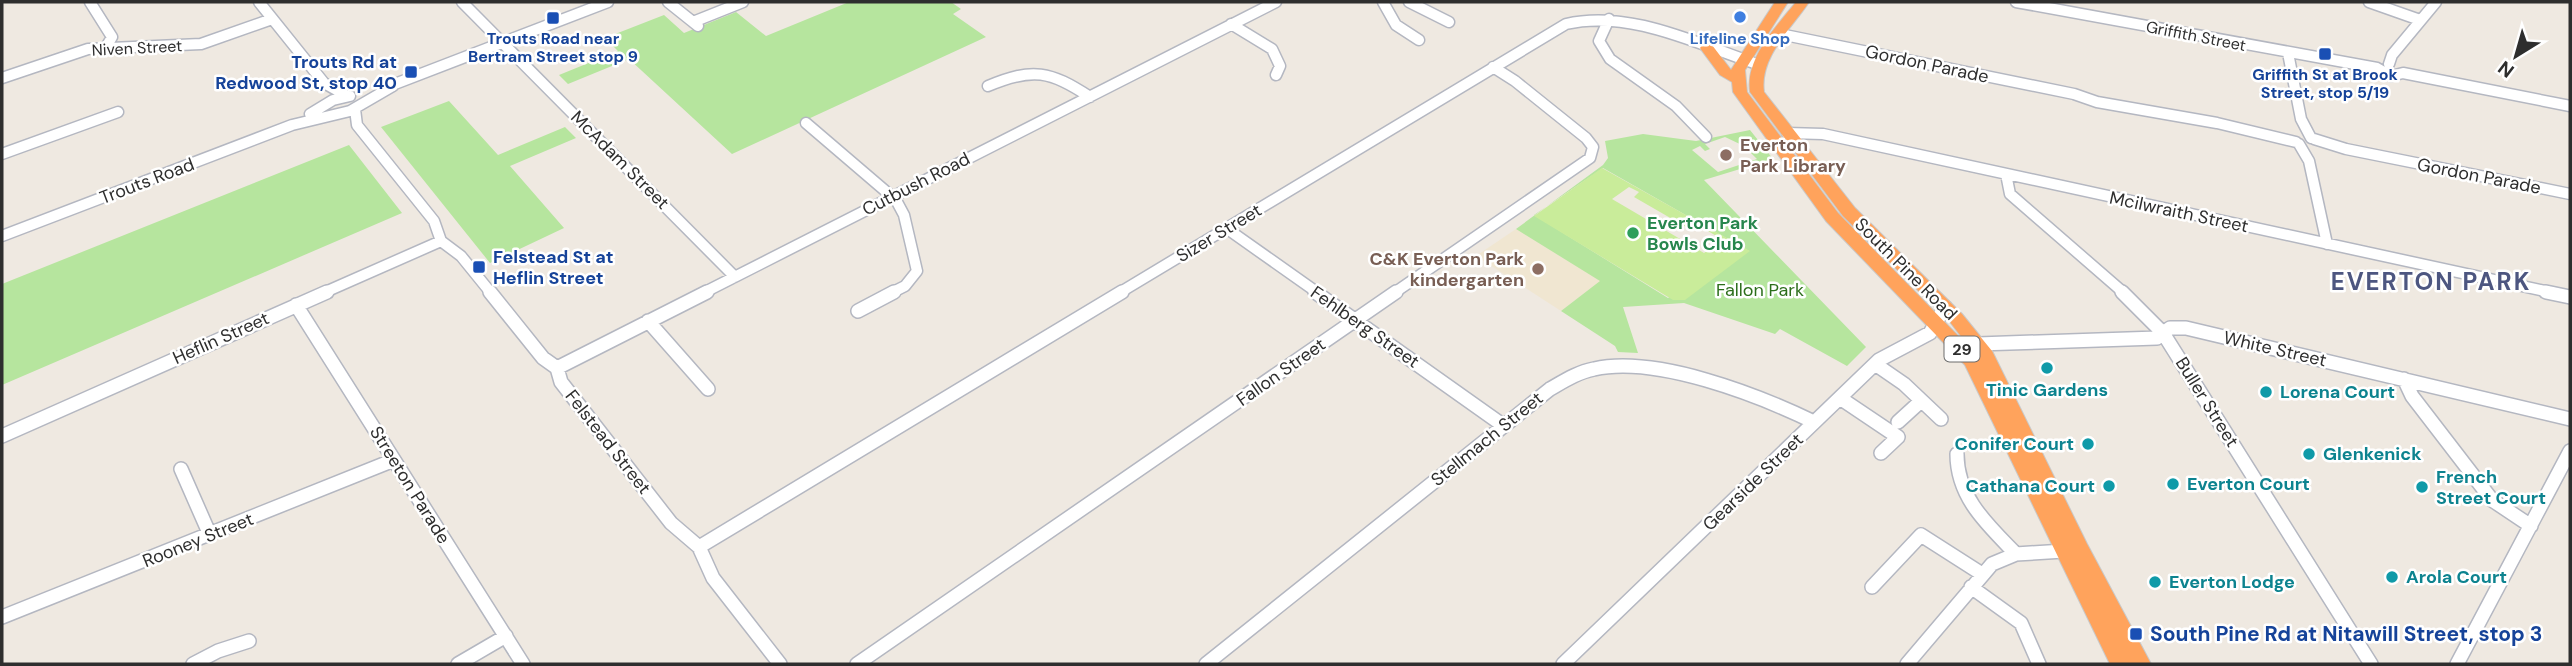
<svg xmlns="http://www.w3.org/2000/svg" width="2572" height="666" font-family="'DM Sans',sans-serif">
	<rect width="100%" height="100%" fill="#efe9e1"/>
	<!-- education -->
	<path fill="#f0e6d1" d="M 1516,229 L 1601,281 L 1561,311 L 1476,256 Z"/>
	<!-- green -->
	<path fill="#b6e59e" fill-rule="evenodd" d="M 849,2 L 951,2 L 961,9 L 953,14 L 986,37 L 732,154 L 629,59 L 568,84 L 559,75 L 618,51 L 605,38 L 664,15 L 684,33 L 736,12 L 766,36 Z
		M 449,101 L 498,155 L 565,127 L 576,138 L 510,166 L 564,228 L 490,263 L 381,127 Z
		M 1750,130 L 1773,159 L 1704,180 L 1866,347 L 1847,366 L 1780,329 L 1775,334 L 1684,303 L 1623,307 L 1638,353 L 1618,352 L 1615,346 L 1561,311 L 1600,281 L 1516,229 L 1603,165 L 1608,158 L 1605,141 L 1643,134 L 1696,141 ZM 1725,137 L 1744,146 L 1757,159 L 1718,172 L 1692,150 L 1700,146 L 1705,151 L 1710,149 L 1705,144 ZM 1603,168 L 1749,251 L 1668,298 L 1534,215 Z
		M 349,145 L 402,213 L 2,385 L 2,284 Z"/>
	<!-- pitch -->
	<path fill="#c9ec9a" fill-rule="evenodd" d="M 1602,168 L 1750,251 L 1685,300 L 1673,300 L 1534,216 ZM 1629,187 L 1639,192 L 1634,197 L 1686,227 L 1693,222 L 1723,240 L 1704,253 L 1612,199 Z"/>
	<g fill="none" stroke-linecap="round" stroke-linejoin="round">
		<!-- minor-far1 casing -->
		<g stroke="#b4b7c1" stroke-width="13">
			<path id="minor-far1" d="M 90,2 L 112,37 L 106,47
				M 259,2 L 324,83 L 347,96
				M 462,2 L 735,277
				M 668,2 L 698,26
				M 1383,2 L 1396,25 L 1419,40
				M 1409,2 L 1449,22
				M 2016,2 L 2377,68 L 2391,76 L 2403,73 L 2570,106
				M 2369,2 L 2420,20
				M 1609,19 L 1599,41 L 1610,59 L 1676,106 L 1706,137
				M 693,22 L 743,2
				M 1231,24 L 1272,49 L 1280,66 L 1276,75
				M 1780,34 L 2074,94 L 2097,102 L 2217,123 L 2296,142
				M 2288,53 L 2301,119 L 2311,138
				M 2389,64 L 2392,55 L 2436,2
				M 2,78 L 88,49 L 201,44 L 272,19
				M 988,86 C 1033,67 1050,71 1090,97
				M 387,87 L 608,2
				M 355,109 L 357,125 L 434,221 L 441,241 L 461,256 L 491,293
				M 310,114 L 333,100 L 350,96
				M 806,123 L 896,200 L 904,215 L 917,271 L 905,286 L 891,293
				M 1787,133 L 1823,134 L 2554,293
				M 2314,139 L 2346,149 L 2570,194
				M 2299,144 L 2309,161 L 2327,244
				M 2,154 L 118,112
				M 2006,174 L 2010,194 L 2124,293
				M 1226,228 L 1318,293
				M 2,236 L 292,125 L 350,111 L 393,86
				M 323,293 L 441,241
				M 703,293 L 1276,2
				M 1119,293 L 1566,24 C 1631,9 1699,45 1760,65
				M 1394,293 L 1590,158 L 1593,147 L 1586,138 L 1515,81 L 1493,67"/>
		</g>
		<!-- minor casing -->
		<g stroke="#b4b7c1" stroke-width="16">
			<path id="minor" d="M 490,292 L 543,358 L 557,368 L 561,382 L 671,523 L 699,547 L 713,578 L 780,664
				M 1315,292 L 1504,426
				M 2122,292 L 2163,333 L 2371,664
				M 2546,292 L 2570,297
				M 296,305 L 523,664
				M 858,311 L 894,292
				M 648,321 L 708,389
				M 1978,344 L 2157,338 L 2170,328 L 2186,328 L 2570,419
				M 1875,364 L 1904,384 L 1941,419
				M 557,368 L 707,292
				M 2404,379 L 2412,396 L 2492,500 L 2531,526
				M 1840,398 L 1898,437 L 1881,453
				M 1898,422 L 1921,401
				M 2,436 L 327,292
				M 1957,454 C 1957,498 1988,525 2016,554
				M 181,469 L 210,535
				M 699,547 L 1122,292
				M 1872,587 L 1921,535 L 1982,574
				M 1971,587 L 2021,623 L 2039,664
				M 2,617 L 394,460
				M 193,664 L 218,651 L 249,641
				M 458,664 L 506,636
				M 857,664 L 1396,292
				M 1206,664 L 1550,389 C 1564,381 1578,372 1594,369 C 1656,355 1758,395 1814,422
				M 1563,664 L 1879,360 L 1930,333 L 1945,307
				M 1907,664 L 1992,564 L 2016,554 L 2064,551
				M 2457,664 L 2570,451"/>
		</g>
		<!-- highway casing -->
		<g stroke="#c9c9c9" stroke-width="2">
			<path id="highway" d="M 1775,2 L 1788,2 L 1745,70 L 1747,92 L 1838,213 L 1970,348 L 1950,322 L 1843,216 L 1750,92 C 1745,58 1777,26 1796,2 L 1809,2 C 1792,28 1759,57 1764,92 L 1855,208 L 1962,314 L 1992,351 L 2087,544 L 2151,664 L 2110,664 L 1965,365 L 1826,221 L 1733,92 L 1732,82 L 1720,75 L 1700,48 L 1702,45 L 1712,45 L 1731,70 Z"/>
		</g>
		<!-- minor-far1 -->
		<use href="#minor-far1" stroke="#fff" stroke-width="10"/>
		<!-- minor -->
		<use href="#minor" stroke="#fff" stroke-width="13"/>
		<!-- highway -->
		<use href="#highway" fill="#ffa35c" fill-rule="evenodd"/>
	</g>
	<!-- markers -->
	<circle fill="#3f7fe0" stroke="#fff" stroke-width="2.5" cx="1740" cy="17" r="7"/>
	<g fill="#1a4fb4" stroke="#fff" stroke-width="2.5">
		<rect x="546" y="11" width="14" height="14" rx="3.5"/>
		<rect x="2318" y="47" width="14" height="14" rx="3.5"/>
		<rect x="404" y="65" width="14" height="14" rx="3.5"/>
		<rect x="472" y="260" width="14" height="14" rx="3.5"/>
		<rect x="2129" y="627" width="14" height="14" rx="3.5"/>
	</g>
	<g fill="#8d6e63" stroke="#fff" stroke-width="2.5">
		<circle cx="1726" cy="155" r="7"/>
		<circle cx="1538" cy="269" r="7"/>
	</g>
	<circle fill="#2e9e5b" stroke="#fff" stroke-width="2.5" cx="1633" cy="233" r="7"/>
	<g fill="#0f9aa8" stroke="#fff" stroke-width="2.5">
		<circle cx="2047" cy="368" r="7"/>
		<circle cx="2266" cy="392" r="7"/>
		<circle cx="2088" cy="444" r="7"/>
		<circle cx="2309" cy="454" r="7"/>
		<circle cx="2173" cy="484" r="7"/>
		<circle cx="2109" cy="486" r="7"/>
		<circle cx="2422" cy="487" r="7"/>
		<circle cx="2392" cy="577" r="7"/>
		<circle cx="2155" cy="582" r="7"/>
	</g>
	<g text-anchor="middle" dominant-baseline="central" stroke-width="5" stroke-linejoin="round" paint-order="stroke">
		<!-- far-street labels -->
		<g font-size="16" fill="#2e2e2e" stroke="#fff">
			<text transform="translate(2196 36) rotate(11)">Griffith Street</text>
			<text transform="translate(137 48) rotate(-3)">Niven Street</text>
		</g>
		<!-- far-transit labels -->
		<g font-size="16" font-weight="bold" fill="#164399" stroke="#fff">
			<text x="553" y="38">Trouts Road near<tspan x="553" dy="18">Bertram Street stop 9</tspan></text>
			<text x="2325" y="74">Griffith St at Brook<tspan x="2325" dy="18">Street, stop 5/19</tspan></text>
		</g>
		<!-- far-shop labels -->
		<g font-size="16" font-weight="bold" fill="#366cbe" stroke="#fff">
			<text x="1740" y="38">Lifeline Shop</text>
		</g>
		<!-- shield labels -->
		<rect fill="#fff" stroke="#6d6d6d" stroke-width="2" x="1944.5" y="336.5" width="35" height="25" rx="5"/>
		<g font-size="16" font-weight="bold" fill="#2e2e2e">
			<text x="1962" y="349">29</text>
		</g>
		<!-- transit labels -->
		<g font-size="18" font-weight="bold" fill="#164399" stroke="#fff" text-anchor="end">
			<text x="397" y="62">Trouts Rd at<tspan x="397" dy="21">Redwood St, stop 40</tspan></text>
			<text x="493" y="257" text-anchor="start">Felstead St at<tspan x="493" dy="21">Heflin Street</tspan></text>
		</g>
		<!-- street labels -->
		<g font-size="18" fill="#2e2e2e" stroke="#fff">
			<text transform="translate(1927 64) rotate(12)">Gordon Parade</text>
			<text transform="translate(620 160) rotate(45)">McAdam Street</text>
			<text transform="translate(2479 176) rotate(11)">Gordon Parade</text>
			<text transform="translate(147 181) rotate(-21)">Trouts Road</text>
			<text transform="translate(916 184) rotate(-27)">Cutbush Road</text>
			<text transform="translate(2179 212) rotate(12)">Mcilwraith Street</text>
			<text transform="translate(1219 233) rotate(-31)">Sizer Street</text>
			<text transform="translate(1906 269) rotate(45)">South Pine Road</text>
			<text transform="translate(1365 327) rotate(35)">Fehlberg Street</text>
			<text transform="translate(221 338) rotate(-24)">Heflin Street</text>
			<text transform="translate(2275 349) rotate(13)">White Street</text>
			<text transform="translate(1281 372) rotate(-35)">Fallon Street</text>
			<text transform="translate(2207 402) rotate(58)">Buller Street</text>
			<text transform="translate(1487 439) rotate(-39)">Stellmach Street</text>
			<text transform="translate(608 442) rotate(52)">Felstead Street</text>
			<text transform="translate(1753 482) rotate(-44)">Gearside Street</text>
			<text transform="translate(410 485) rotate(58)">Streeton Parade</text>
			<text transform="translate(198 540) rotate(-22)">Rooney Street</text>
		</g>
		<!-- education labels -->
		<g font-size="18" font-weight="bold" fill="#785e54" stroke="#fff" text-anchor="start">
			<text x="1740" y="145">Everton<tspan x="1740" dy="21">Park Library</tspan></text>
			<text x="1524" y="259" text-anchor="end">C&amp;K Everton Park<tspan x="1524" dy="21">kindergarten</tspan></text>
		</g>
		<!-- leisure labels -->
		<g font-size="18" font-weight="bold" fill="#27864d" stroke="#fff" text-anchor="start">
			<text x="1647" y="223">Everton Park<tspan x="1647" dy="21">Bowls Club</tspan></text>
		</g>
		<!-- park labels -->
		<g font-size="18" fill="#2c6e1b" stroke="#fff">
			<text x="1760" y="290">Fallon Park</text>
		</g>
		<!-- culture labels -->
		<g font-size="18" font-weight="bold" fill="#0d838f" stroke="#fff" text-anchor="start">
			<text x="2047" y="390" text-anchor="middle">Tinic Gardens</text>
			<text x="2280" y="392">Lorena Court</text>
			<text x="2074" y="444" text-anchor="end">Conifer Court</text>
			<text x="2323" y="454">Glenkenick</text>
			<text x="2436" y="477">French<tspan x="2436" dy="21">Street Court</tspan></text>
			<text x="2187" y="484">Everton Court</text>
			<text x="2095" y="486" text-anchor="end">Cathana Court</text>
			<text x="2406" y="577">Arola Court</text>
			<text x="2169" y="582">Everton Lodge</text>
		</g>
		<!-- near-transit labels -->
		<g font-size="21" font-weight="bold" fill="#164399" stroke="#fff" text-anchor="start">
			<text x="2150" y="634">South Pine Rd at Nitawill Street, stop 3</text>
		</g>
		<!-- district labels -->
		<g font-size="24" font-weight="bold" letter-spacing="2" fill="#4d5680" stroke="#fff">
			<text x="2431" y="281">EVERTON PARK</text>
		</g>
	</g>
	<!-- border -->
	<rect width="2572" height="666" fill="none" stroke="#2e2e2e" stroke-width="7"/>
	<!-- north arrow -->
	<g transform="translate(2516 56) rotate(217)" stroke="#ffffff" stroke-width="5" paint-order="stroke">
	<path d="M0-5L12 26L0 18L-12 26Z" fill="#2e2e2e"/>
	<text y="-10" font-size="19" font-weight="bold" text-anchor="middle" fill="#2e2e2e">N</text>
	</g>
</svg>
